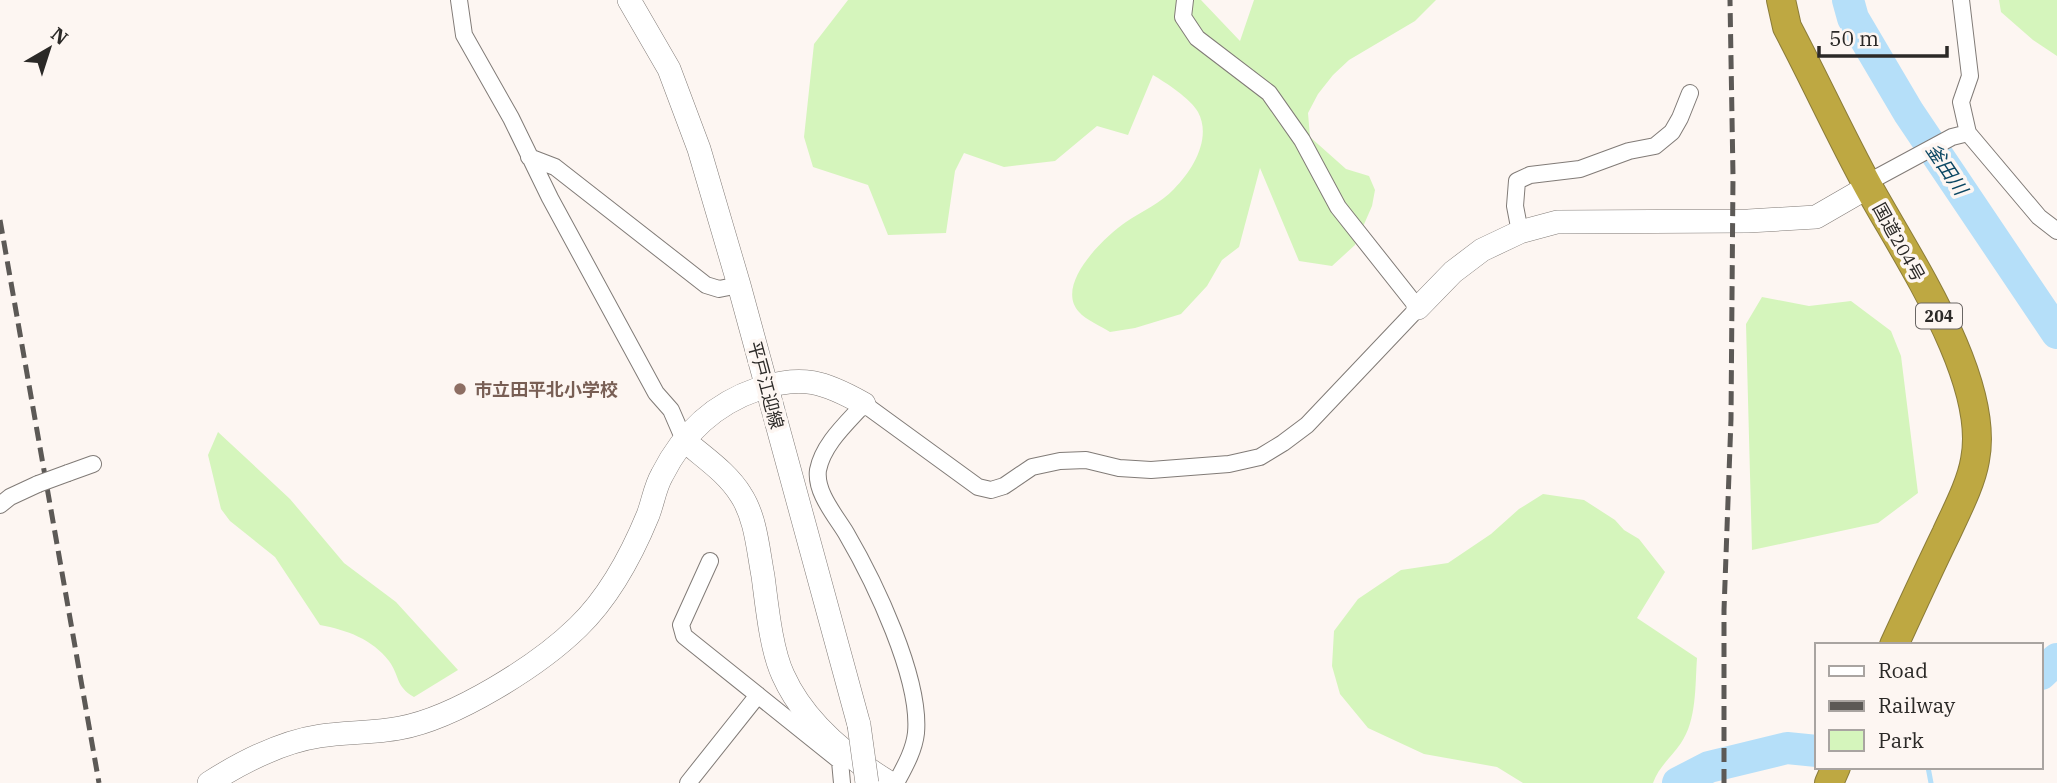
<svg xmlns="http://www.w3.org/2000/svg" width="2057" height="783" font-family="'IBM Plex Serif','Noto Sans JP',serif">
	<rect width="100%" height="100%" fill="#fdf6f2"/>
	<!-- green -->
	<path fill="#d5f5bc" d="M 848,0 L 1201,0 L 1240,41 L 1254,0 L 1436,0 L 1415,21 L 1349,60 L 1333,75 L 1318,94 L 1308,113 L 1310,137 L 1346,169 L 1369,176 L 1375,190 L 1372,206 L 1355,245 L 1332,266 L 1299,261 L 1260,168 L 1239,247 L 1222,260 L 1207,286 L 1181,314 L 1135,328 L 1110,332 C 1101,326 1086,320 1079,312 C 1054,285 1104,237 1126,222 C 1142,211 1161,203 1174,189 C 1193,170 1212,138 1198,112 C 1191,99 1165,82 1153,75 L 1128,135 L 1097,126 L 1055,161 L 1004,167 L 964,153 L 955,171 L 946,233 L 888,235 L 868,185 L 813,167 L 804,137 L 814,44 Z
		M 1999,0 L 2057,0 L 2057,56 L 2033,40 L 2001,12 Z
		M 1762,297 L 1809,306 L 1851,301 L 1891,331 L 1901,356 L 1918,493 L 1878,523 L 1752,550 L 1746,324 Z
		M 218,432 L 290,499 L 344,563 L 396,602 L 458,670 L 414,697 C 395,686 400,676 389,661 C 372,639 347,630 320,625 L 275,557 L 230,521 L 221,509 L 208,455 Z
		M 1543,494 L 1584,500 L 1615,520 L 1624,530 L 1639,539 L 1665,572 L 1637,618 L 1697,658 C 1695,685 1697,720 1681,743 C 1671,758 1659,766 1653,783 L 1523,783 L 1497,767 L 1424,754 L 1368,728 L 1340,694 L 1332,666 L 1334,631 L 1358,599 L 1401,570 L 1448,563 L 1491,534 L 1519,509 Z"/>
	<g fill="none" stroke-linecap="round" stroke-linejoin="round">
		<!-- stream -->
		<path stroke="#b5dff9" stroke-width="5" d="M 1928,767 L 1931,783"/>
		<!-- river -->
		<path stroke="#b5dff9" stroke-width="32" d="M 1848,0 L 1853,18 L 1909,113 L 2057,333
			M 2041,674 L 2057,659
			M 1678,783 L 1709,767 L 1787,748 L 1817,751"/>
		<!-- street casing -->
		<g stroke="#817b77" stroke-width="18">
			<path id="street" d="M 459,0 L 464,35 L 511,118 L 550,198 L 656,393 L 671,410 L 684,440
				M 1961,0 L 1970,76 L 1961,102 L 1968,133
				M 529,157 L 555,167 L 706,285 L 719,289 L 739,285
				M 1868,187 L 1876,178 L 1952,137 L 1968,133 L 2039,217 L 2057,231
				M 1520,232 L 1515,206 L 1517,181 L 1530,175 L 1580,169 L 1629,151 L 1655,146 L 1672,132 L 1680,118 L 1690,93
				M 68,473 L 93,464
				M 0,505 L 10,497 L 38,484
				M 710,561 L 681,625 L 684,636 L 840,761 L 842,783
				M 688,783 L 758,695
				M 896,783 C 904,768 914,751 916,733 C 921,678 874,581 846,533 C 835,515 815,492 818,470 C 823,444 847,423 864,404 L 978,487 L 991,490 L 1004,486 L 1032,467 L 1060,461 L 1086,460 L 1119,468 L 1151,470 L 1229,464 L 1260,457 L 1283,443 L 1307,425 L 1418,308 L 1338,207 L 1302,140 L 1269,93 L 1197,38 L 1183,17 L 1185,0"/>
		</g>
		<!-- secondary casing -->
		<g stroke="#817b77" stroke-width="24">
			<path id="secondary" d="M 629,0 L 669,69 L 699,149 L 739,285 L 859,725
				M 1418,308 L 1453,272 L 1482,250 L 1520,232 L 1557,222 L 1748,221 L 1816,217 L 1868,187
				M 684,440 C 703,457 727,472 741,495 C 756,518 758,550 763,576 C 767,606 771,649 783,675 C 804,722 847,757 890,783
				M 209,783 C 242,762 280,742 320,736 C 346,732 374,733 400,728 C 455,718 538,666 578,627 C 609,597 632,554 648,515 C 653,502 655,487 662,475 C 683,433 714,404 758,389 C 802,374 825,382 864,404"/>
		</g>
		<!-- highway casing -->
		<g stroke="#8b7c39" stroke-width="30">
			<path id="highway" d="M 1781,0 L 1787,27 C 1815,80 1840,135 1869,188 C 1907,257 1991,380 1975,460 C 1971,484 1956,512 1946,534 C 1928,571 1911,608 1894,645
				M 1829,783 L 1836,767"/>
		</g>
		<!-- street -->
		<use href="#street" stroke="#fff" stroke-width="16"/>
		<!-- secondary -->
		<use href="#secondary" stroke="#fff" stroke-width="23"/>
		<!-- highway -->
		<use href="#highway" stroke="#bea842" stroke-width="28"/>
		<!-- rail -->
		<path stroke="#5c5956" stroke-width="5" stroke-dasharray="14 7" stroke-linecap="butt" d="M 0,220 L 99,783
			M 1724,783 L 1724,610 L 1731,419 L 1733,176 L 1730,0"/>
		<!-- street-bridge casing -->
		<g stroke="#817b77" stroke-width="18" stroke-linecap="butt">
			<path id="street-bridge" d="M 38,484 L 68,473"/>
		</g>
		<!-- secondary-bridge casing -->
		<g stroke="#817b77" stroke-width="24" stroke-linecap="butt">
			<path id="secondary-bridge" d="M 859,725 L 867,783"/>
		</g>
		<!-- street-bridge -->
		<use href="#street-bridge" stroke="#fff" stroke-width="16"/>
		<!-- secondary-bridge -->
		<use href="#secondary-bridge" stroke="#fff" stroke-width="23"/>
	</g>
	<!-- markers -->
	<circle fill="#8d6e63" stroke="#fdf6f2" stroke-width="2.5" cx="460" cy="389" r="7"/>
	<g text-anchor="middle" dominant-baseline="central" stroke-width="7" stroke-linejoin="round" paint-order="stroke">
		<!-- shield labels -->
		<rect fill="#fdf6f2" stroke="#6a6664" stroke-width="2" x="1916" y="303.5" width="46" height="25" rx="5"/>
		<g font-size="16" font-weight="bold" fill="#2b2927">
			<text x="1939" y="316">204</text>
		</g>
		<!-- street labels -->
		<g font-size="18" fill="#2b2927" stroke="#fdf6f2">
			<text transform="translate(1899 242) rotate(61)">国道204号</text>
			<text transform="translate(766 385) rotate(75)">平戸江迎線</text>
		</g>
		<!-- education labels -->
		<g font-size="18" font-weight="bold" fill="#785e54" stroke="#fdf6f2" text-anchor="start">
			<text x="474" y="389">市立田平北小学校</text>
		</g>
		<!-- water labels -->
		<g font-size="19" font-style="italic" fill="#0b4763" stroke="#fdf6f2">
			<text transform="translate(1947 169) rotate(56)">釜田川</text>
		</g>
	</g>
	<!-- legend -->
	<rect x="1815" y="643" width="228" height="126" fill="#fdf6f2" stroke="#a9a4a1" stroke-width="2"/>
	<rect x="1829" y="666" width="35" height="10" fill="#ffffff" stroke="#a9a4a1" stroke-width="2"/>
	<text x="1878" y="678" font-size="21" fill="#2b2927">Road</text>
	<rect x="1829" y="701" width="35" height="10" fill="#5c5956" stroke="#a9a4a1" stroke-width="2"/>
	<text x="1878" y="713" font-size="21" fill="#2b2927">Railway</text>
	<rect x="1829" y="730" width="35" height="21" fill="#d5f5bc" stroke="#a9a4a1" stroke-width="2"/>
	<text x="1878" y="748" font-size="21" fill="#2b2927">Park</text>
	<!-- north arrow -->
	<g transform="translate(49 49) rotate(39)" stroke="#fdf6f2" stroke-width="5" paint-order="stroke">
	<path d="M0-5L12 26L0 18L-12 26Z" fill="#2b2927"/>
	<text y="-10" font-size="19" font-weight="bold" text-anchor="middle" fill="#2b2927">N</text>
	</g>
	<!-- scale -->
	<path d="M1819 46v10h128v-10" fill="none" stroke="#2b2927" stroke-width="3.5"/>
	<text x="1829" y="46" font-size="21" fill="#2b2927" stroke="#fdf6f2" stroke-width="5" paint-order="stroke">50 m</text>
</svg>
